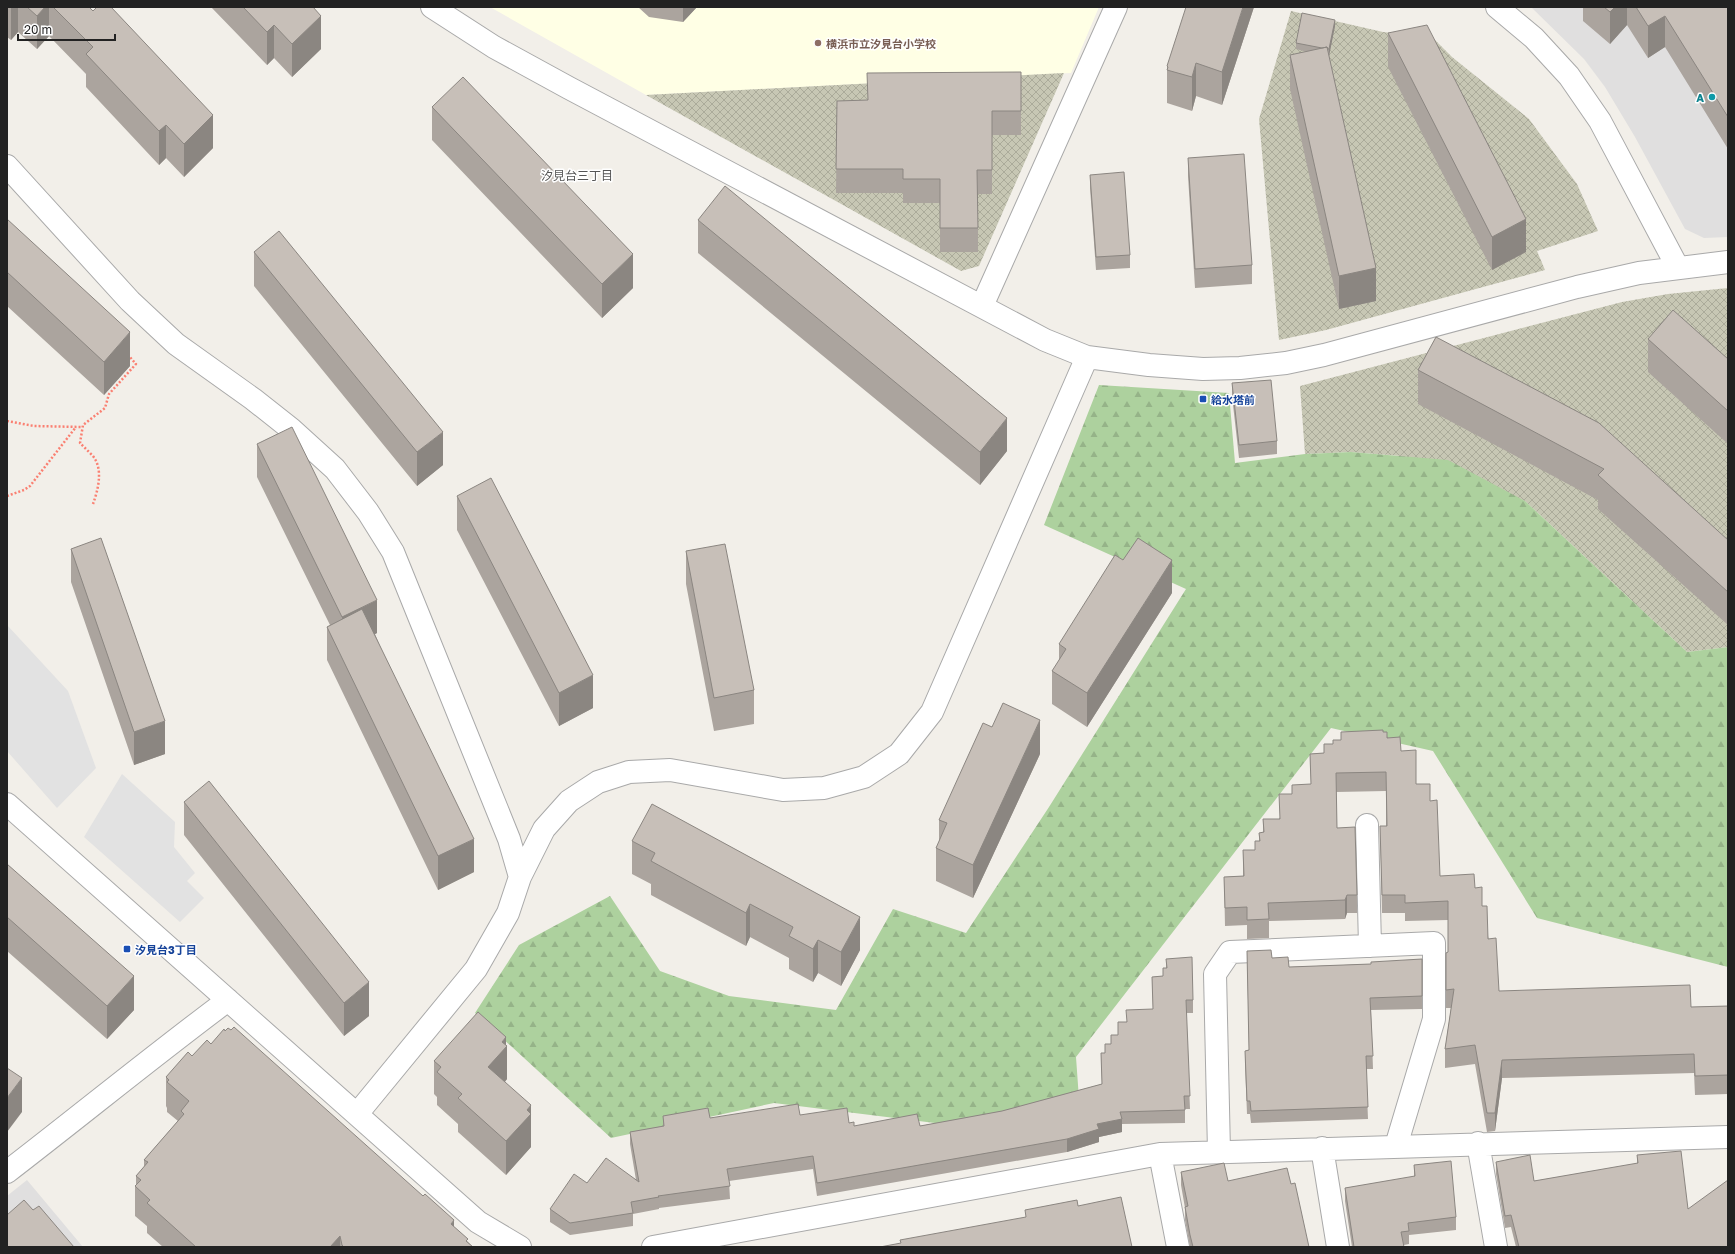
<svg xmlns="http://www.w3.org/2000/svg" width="1735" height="1254" font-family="'Golos Text','Noto Sans JP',sans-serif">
	<defs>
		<pattern id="construction-cross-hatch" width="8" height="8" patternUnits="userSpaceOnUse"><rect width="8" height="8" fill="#c7c7b4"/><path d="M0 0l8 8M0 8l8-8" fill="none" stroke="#abab9a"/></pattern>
		<pattern id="forest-firs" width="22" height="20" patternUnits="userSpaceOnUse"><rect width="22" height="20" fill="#add19e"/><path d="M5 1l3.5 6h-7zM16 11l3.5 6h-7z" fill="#95b388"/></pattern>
	</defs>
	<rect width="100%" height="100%" fill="#f2efe9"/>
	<!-- residential -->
	<path fill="#e0dfdf" d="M 1531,7 L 1728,7 L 1728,237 L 1704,238 L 1685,229 L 1635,137 L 1605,87 L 1584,59 Z
		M 27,1180 L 83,1247 L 7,1247 L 7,1196 Z"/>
	<!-- education -->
	<path fill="#ffffe5" d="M 490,7 L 1099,7 L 1071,73 L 646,95 Z"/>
	<!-- construction -->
	<path fill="url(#construction-cross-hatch)" d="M 1291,11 L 1383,32 L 1432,37 L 1452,57 L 1529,119 L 1577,184 L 1598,231 L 1537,251 L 1545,270 L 1326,330 L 1279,340 L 1259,119 Z
		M 1064,73 L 979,266 L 961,271 L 646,95 Z
		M 1728,288 L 1728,647 L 1687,652 L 1525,501 L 1401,456 L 1351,452 L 1305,454 L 1300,386 L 1622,302 L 1668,294 Z"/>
	<!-- forest -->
	<path fill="url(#forest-firs)" d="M 1099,385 L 1229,393 L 1235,463 L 1305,454 L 1351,452 L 1448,460 L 1525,501 L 1687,652 L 1728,647 L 1728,967 L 1537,918 L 1433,751 L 1331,728 L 1076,1057 L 1079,1099 L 959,1126 L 774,1103 L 611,1138 L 475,1013 L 519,945 L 610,896 L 660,971 L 729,996 L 836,1010 L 893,909 L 966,933 L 1049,807 L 1186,589 L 1044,525 Z"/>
	<!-- parking -->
	<path fill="#e2e2e2" d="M 7,625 L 68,691 L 96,768 L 57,808 L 7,751 Z
		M 122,774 L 175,822 L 174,847 L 195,873 L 187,881 L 204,898 L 180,922 L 84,837 Z"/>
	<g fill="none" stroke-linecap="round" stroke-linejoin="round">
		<!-- minor casing -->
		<g stroke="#a9a9a9" stroke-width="24">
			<path id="minor" d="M 432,7 L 494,47 L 569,88 L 1045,340 L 1087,357 L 1149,365 L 1203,369 L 1240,368 L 1286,363 L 1324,355 L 1577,287 L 1639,273 L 1728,262
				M 1497,7 L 1534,38 L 1569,76 L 1600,121 L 1678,268
				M 7,166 L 130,301 L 176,344 L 253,399 L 291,429 L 335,469 L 368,512 L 393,552 L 509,839 L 520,877
				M 982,306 L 1116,7
				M 7,804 L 478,1222 L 520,1247
				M 1367,825 L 1370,946
				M 357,1114 L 476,969 L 508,913 L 520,877 L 544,829 L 569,801 L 598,782 L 629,772 L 670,770 L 783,790 L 824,788 L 864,777 L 899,754 L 932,712 L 1087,357
				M 1478,1143 L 1496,1247
				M 1322,1148 L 1338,1247
				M 1219,1152 L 1215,974 L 1230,952 L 1434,943 L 1434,1019 L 1396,1146
				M 1160,1154 L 1178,1247
				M 7,1172 C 81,1115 153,1056 228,1000
				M 653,1247 L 1160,1154 L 1728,1137"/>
		</g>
		<!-- path -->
		<path stroke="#fa8072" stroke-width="2.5" stroke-dasharray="2 2" stroke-linecap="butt" d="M 7,421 L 34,426 L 82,427
			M 7,496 L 24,490 L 30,486 L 76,427
			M 93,504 C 98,490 104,468 92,455 C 88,451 84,447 80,443 L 83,425 L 105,408 L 109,394 L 136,364 L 129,356"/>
		<!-- minor -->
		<use href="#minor" stroke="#fff" stroke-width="22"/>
	</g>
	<!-- wall -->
	<path fill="#aba49e" d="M 7,7 L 89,7 L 213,148 L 184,177 L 166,158 L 159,165 L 86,87 L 86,74 L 49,36 L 37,49 L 18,32 L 11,40 L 7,37 Z
		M 211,7 L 313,7 L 321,49 L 292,77 L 274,58 L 267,65 Z
		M 638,7 L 697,7 L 683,22 L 649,17 Z
		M 1254,7 L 1222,105 L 1196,96 L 1192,111 L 1167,103 L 1167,66 Z
		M 1583,7 L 1728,7 L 1728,149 L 1665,47 L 1648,58 L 1627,25 L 1610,44 L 1583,21 Z
		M 1335,26 L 1329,56 L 1376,301 L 1339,309 L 1290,89 L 1290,55 L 1307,52 L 1296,49 L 1296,43 Z
		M 1388,33 L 1526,252 L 1492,270 L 1388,67 Z
		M 1021,72 L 1021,135 L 992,135 L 992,194 L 978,194 L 978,252 L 940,252 L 940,203 L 903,203 L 903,193 L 836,193 L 837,101 L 867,100 Z
		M 432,107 L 633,288 L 602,318 L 432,140 Z
		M 1188,158 L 1252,265 L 1252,284 L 1195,288 L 1188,176 Z
		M 1090,175 L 1130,255 L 1130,268 L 1096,270 L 1090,188 Z
		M 7,219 L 130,366 L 104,395 L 7,306 Z
		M 698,220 L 1007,451 L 980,485 L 698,253 Z
		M 254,252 L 443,465 L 417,486 L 254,286 Z
		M 1436,337 L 1728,540 L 1728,625 L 1598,509 L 1598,500 L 1418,404 L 1418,370 Z
		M 1648,339 L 1728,359 L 1728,444 L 1648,372 Z
		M 1232,383 L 1277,441 L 1277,454 L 1239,458 L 1232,396 Z
		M 257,444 L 377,633 L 375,634 L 474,872 L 438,890 L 327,660 L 327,627 L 330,625 L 257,477 Z
		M 457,496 L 593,708 L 559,726 L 457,530 Z
		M 71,549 L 165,754 L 134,765 L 71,582 Z
		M 686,551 L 754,690 L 754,724 L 714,731 L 686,584 Z
		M 1172,593 L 1087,727 L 1052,704 L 1052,671 L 1059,662 L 1059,644 Z
		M 1383,732 L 1401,751 L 1416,784 L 1430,801 L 1440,876 L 1475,888 L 1482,906 L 1499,991 L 1691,1007 L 1728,1006 L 1728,1094 L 1695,1095 L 1694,1073 L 1502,1078 L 1495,1131 L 1487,1132 L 1475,1064 L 1445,1068 L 1445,1049 L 1451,1008 L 1446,1008 L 1446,953 L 1448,952 L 1448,920 L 1405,921 L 1405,913 L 1382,913 L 1380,826 L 1386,826 L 1386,791 L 1336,792 L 1337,828 L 1357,895 L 1357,913 L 1347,913 L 1345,919 L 1269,921 L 1269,938 L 1247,939 L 1247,925 L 1225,926 L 1224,877 L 1243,876 L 1243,850 L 1255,850 L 1259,841 L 1259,833 L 1263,832 L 1263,819 L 1279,819 L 1292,794 L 1311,784 L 1310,754 L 1324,753 L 1324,744 L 1333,744 L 1341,740 Z
		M 1040,754 L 973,898 L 936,881 L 936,848 L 939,842 L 939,820 Z
		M 184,802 L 369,1016 L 344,1036 L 184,835 Z
		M 632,841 L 860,950 L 841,986 L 818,973 L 813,982 L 789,969 L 789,958 L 750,937 L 746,946 L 651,895 L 651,884 L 632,874 Z
		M 7,864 L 134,1010 L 107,1039 L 7,951 Z
		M 1247,951 L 1272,958 L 1289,967 L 1371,964 L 1422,959 L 1422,1009 L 1371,1010 L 1373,1069 L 1366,1069 L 1368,1119 L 1251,1123 L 1250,1114 L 1247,1114 L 1245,1064 L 1245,1051 L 1249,1050 Z
		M 1166,959 L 1193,1000 L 1193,1013 L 1186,1013 L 1190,1109 L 1185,1109 L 1185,1123 L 1122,1124 L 1122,1132 L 1099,1137 L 1099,1142 L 1067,1152 L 817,1196 L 813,1169 L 729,1181 L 730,1199 L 659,1208 L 659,1209 L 633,1214 L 633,1226 L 570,1235 L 550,1222 L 550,1209 L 587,1183 L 636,1180 L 630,1144 L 630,1132 L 663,1126 L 663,1116 L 710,1118 L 800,1115 L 849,1123 L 854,1126 L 920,1126 L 1002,1111 L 1102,1084 L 1101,1053 L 1105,1053 L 1111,1044 L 1118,1035 L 1118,1022 L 1126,1022 L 1153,1009 L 1152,977 L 1163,976 L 1163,968 L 1166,968 Z
		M 211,1044 L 454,1227 L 468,1242 L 473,1247 L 163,1247 L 147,1233 L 147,1226 L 135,1216 L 135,1186 L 136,1185 L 136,1176 L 144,1167 L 144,1160 L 178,1121 L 167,1112 L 167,1108 L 166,1106 L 166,1077 L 192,1056 Z
		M 506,1045 L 507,1079 L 505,1082 L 531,1138 L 531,1147 L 506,1175 L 458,1132 L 458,1124 L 437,1105 L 437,1097 L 434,1094 L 434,1061 Z
		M 1637,1155 L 1688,1209 L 1728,1247 L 1516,1247 L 1511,1227 L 1505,1228 L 1496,1174 L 1496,1162 L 1534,1181 L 1637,1164 Z
		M 1414,1165 L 1456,1217 L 1456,1230 L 1409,1235 L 1409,1244 L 1404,1245 L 1404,1247 L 1352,1247 L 1345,1201 L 1345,1188 L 1414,1177 Z
		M 1181,1172 L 1228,1181 L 1291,1184 L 1309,1247 L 1190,1247 L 1185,1220 L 1185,1208 L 1181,1185 Z"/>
	<!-- shaded-wall -->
	<path fill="#8b8681" d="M 11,7 L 18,7 L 18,32 L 11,40 Z
		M 45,7 L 49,7 L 49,36 L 37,49 L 37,16 Z
		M 683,7 L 697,7 L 683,22 Z
		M 1243,7 L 1254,7 L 1222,105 L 1222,72 Z
		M 1615,7 L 1627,7 L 1627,25 L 1610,44 L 1610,12 Z
		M 321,16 L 321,49 L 292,77 L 292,44 Z
		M 1665,16 L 1665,47 L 1648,58 L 1648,26 Z
		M 1335,20 L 1335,26 L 1329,56 L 1329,49 Z
		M 274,25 L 274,58 L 267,65 L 267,32 Z
		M 1196,63 L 1196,96 L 1192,111 L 1192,77 Z
		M 213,115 L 213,148 L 184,177 L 184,144 Z
		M 166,125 L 166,158 L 159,165 L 159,131 Z
		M 1526,219 L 1526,252 L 1492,270 L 1492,237 Z
		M 633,254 L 633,288 L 602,318 L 602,284 Z
		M 1376,268 L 1376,301 L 1339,309 L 1339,276 Z
		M 130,332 L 130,366 L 104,395 L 104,362 Z
		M 1007,418 L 1007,451 L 980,485 L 980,452 Z
		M 443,432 L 443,465 L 417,486 L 417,452 Z
		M 1172,560 L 1172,593 L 1087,727 L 1087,693 Z
		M 377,600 L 377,633 L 342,651 L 342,617 Z
		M 593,675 L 593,708 L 559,726 L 559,693 Z
		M 1040,720 L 1040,754 L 973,898 L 973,865 Z
		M 165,721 L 165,754 L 134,765 L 134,732 Z
		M 474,839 L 474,872 L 438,890 L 438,856 Z
		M 1347,895 L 1347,913 L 1345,919 L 1345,900 Z
		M 750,904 L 750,937 L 746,946 L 746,913 Z
		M 860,917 L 860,950 L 841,986 L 841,952 Z
		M 818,940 L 818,973 L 813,982 L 813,949 Z
		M 134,976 L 134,1010 L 107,1039 L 107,1006 Z
		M 369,982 L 369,1016 L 344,1036 L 344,1003 Z
		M 506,1037 L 506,1047 L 507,1046 L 507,1079 L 488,1100 L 488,1067 L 502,1042 Z
		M 1502,1060 L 1502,1078 L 1495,1131 L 1495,1113 Z
		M 22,1078 L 22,1112 L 7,1132 L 7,1098 Z
		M 531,1105 L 531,1147 L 506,1175 L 506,1141 L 527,1110 Z
		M 1122,1119 L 1122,1132 L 1099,1137 L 1099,1142 L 1067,1152 L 1067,1139 L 1097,1124 Z
		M 454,1220 L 454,1247 L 451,1224 Z
		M 340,1236 L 340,1247 L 330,1247 Z"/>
	<!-- building -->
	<path fill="#c7bfb8" stroke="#8b8681" d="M 27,7 L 45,7 L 37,16 Z
		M 53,7 L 89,7 L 93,11 L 97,7 L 111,7 L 213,115 L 184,144 L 166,125 L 159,131 L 86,54 L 93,47 Z
		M 243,7 L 313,7 L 321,16 L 292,44 L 274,25 L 267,32 Z
		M 1186,7 L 1243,7 L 1222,72 L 1196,63 L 1192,77 L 1167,70 L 1168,67 L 1167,66 Z
		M 1604,7 L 1615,7 L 1610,12 Z
		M 1636,7 L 1728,7 L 1728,117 L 1665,16 L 1648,26 Z
		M 1302,13 L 1335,20 L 1329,49 L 1328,49 L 1327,47 L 1322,48 L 1296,43 Z
		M 1427,25 L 1526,219 L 1492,237 L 1388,33 Z
		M 1327,47 L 1376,268 L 1339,276 L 1290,55 Z
		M 1021,72 L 1021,111 L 992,111 L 992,170 L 977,170 L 978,228 L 940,228 L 940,179 L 903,179 L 903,169 L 836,169 L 837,101 L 868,100 L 867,73 Z
		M 463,77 L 633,254 L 602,284 L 432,107 Z
		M 1244,154 L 1252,265 L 1195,269 L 1188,158 Z
		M 1124,172 L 1130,255 L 1096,257 L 1090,175 Z
		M 725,186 L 1007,418 L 980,452 L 698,220 Z
		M 7,219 L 130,332 L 104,362 L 7,272 Z
		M 279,231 L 443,432 L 417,452 L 254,252 Z
		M 1673,310 L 1728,359 L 1728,411 L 1648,339 Z
		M 1436,337 L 1599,423 L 1728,540 L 1728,592 L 1598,475 L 1604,469 L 1418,370 Z
		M 1271,380 L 1277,441 L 1239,445 L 1232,383 Z
		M 292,427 L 377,600 L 342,617 L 257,444 Z
		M 491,478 L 593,675 L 559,693 L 457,496 Z
		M 101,538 L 165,721 L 134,732 L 71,549 Z
		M 1138,538 L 1172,560 L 1087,693 L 1052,671 L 1066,649 L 1059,644 L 1115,555 L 1123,560 Z
		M 725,544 L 754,690 L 714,698 L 686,551 Z
		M 362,609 L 474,839 L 438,856 L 327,627 Z
		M 1003,703 L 1040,720 L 973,865 L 936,848 L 947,823 L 939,820 L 983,723 L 992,727 Z
		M 1383,730 L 1383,732 L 1387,732 L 1387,738 L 1400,737 L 1401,751 L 1416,750 L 1416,784 L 1430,784 L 1430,801 L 1437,800 L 1440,876 L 1474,874 L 1475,888 L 1482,887 L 1482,906 L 1487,906 L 1488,939 L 1496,938 L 1499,991 L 1690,985 L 1691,1007 L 1728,1006 L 1728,1075 L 1695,1076 L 1694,1054 L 1502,1060 L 1495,1113 L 1487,1113 L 1475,1045 L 1445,1049 L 1454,989 L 1446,990 L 1446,953 L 1448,952 L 1448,901 L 1405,903 L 1405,895 L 1382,895 L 1380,826 L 1387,826 L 1386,772 L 1336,773 L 1337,828 L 1355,827 L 1357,895 L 1347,895 L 1345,900 L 1268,903 L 1269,919 L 1247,920 L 1247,907 L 1225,908 L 1224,877 L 1244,876 L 1243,850 L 1255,850 L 1255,841 L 1260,841 L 1259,833 L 1264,832 L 1263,819 L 1280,819 L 1279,794 L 1292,794 L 1292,785 L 1311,784 L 1310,754 L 1324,753 L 1324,744 L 1333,744 L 1333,740 L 1341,740 L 1341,732 Z
		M 209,781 L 369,982 L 344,1003 L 184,802 Z
		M 652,804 L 860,917 L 841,952 L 818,940 L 813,949 L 789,936 L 793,927 L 750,904 L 746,913 L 651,861 L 655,853 L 632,841 Z
		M 7,864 L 134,976 L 107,1006 L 7,917 Z
		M 1271,950 L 1272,958 L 1288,957 L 1289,967 L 1371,964 L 1371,962 L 1422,959 L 1422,996 L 1370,998 L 1373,1056 L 1366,1056 L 1368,1107 L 1251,1111 L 1250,1101 L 1247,1101 L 1245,1051 L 1249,1050 L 1247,951 Z
		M 1192,957 L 1193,1000 L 1186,1000 L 1190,1096 L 1184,1096 L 1185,1110 L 1120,1112 L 1122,1119 L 1097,1124 L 1099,1129 L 1067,1139 L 817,1183 L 813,1156 L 727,1169 L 730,1186 L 658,1196 L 659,1197 L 631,1202 L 633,1213 L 570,1223 L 550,1209 L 574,1174 L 587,1183 L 606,1158 L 639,1182 L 630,1132 L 664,1126 L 663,1116 L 708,1108 L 710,1118 L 798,1104 L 800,1115 L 847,1108 L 849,1123 L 854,1122 L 854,1126 L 917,1114 L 920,1126 L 1002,1111 L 1102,1084 L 1101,1053 L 1105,1053 L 1105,1044 L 1111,1044 L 1111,1035 L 1118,1035 L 1118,1022 L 1127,1022 L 1126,1010 L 1153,1009 L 1152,977 L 1163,976 L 1163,968 L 1167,968 L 1166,959 Z
		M 478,1012 L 506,1037 L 502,1042 L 507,1046 L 488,1067 L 531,1105 L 527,1110 L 531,1114 L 506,1141 L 458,1098 L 462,1094 L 437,1072 L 441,1067 L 434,1061 Z
		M 234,1027 L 423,1196 L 425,1194 L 454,1220 L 451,1224 L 468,1239 L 466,1241 L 473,1247 L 344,1247 L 342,1245 L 340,1236 L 330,1247 L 196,1247 L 147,1203 L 150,1200 L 135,1186 L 141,1180 L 136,1176 L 148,1162 L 144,1160 L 184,1114 L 181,1111 L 189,1101 L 167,1082 L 169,1080 L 166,1077 L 188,1052 L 192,1056 L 207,1040 L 211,1044 L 224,1029 L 225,1031 L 228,1028 L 231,1030 Z
		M 7,1068 L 22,1078 L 7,1098 Z
		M 1681,1151 L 1688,1209 L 1728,1180 L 1728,1247 L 1519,1247 L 1511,1215 L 1505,1216 L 1496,1162 L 1530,1155 L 1534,1181 L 1638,1163 L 1637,1155 Z
		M 1451,1161 L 1456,1217 L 1408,1223 L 1409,1231 L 1401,1232 L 1404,1247 L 1354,1247 L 1345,1188 L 1415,1176 L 1414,1165 Z
		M 1224,1163 L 1228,1181 L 1287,1168 L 1291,1184 L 1295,1183 L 1309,1247 L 1193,1247 L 1190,1235 L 1185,1207 L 1188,1206 L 1181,1172 Z
		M 1121,1197 L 1132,1247 L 880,1247 L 901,1243 L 900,1240 L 1026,1217 L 1025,1210 L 1077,1200 L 1078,1206 Z
		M 24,1200 L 33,1210 L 39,1206 L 74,1247 L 7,1247 L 7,1215 Z"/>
	<!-- markers -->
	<circle fill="#8d6e63" stroke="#fff" stroke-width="1.5" cx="818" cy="43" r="4"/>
	<circle fill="#0f9aa8" stroke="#fff" stroke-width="1.5" cx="1712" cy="97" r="4"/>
	<g fill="#1a4fb4" stroke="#fff" stroke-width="1.5">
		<rect x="1199" y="395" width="8" height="8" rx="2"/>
		<rect x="123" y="945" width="8" height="8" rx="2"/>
	</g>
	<g text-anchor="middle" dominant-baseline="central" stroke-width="3" stroke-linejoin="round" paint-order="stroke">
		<!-- education labels -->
		<g font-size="11" font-weight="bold" fill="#785e54" stroke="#fff" text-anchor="start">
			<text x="826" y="43">横浜市立汐見台小学校</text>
		</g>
		<!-- culture labels -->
		<g font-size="11" font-weight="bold" fill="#0d838f" stroke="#fff" text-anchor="end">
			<text x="1704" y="97">A</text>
		</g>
		<!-- transit labels -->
		<g font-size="11" font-weight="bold" fill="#164399" stroke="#fff" text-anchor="start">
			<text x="1211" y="399">給水塔前</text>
			<text x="135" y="949">汐見台3丁目</text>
		</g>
		<!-- neighbourhood labels -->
		<g font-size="12" fill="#555" stroke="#fff">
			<text x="577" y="175">汐見台三丁目</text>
		</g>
	</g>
	<!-- border -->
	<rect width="1735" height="1254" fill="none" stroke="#222222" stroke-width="16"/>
	<!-- scale -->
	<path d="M18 34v6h97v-6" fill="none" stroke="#222222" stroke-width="2"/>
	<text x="24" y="34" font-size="12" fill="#222222" stroke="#ffffff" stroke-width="3" paint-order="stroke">20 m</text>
</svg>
